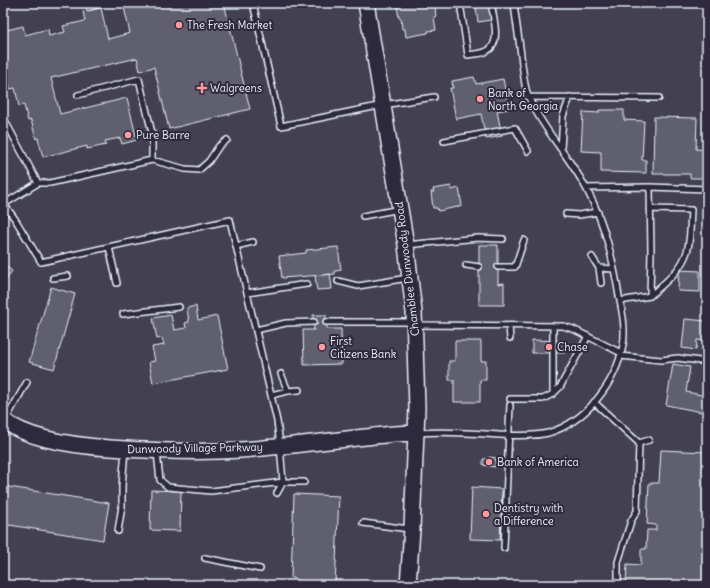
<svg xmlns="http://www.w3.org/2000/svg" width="710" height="588" font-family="Delius,sans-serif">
	<rect width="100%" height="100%" fill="#363244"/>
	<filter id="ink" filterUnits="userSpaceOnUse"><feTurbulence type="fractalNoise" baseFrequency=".025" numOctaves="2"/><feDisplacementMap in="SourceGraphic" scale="8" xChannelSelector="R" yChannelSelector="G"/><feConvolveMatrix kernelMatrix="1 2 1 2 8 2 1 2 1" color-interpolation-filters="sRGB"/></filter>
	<g filter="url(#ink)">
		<!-- built -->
		<path fill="#433f51" d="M 3,3 L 707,3 L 707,585 L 3,585 Z"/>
		<!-- building -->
		<path fill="#605e6e" stroke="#e8f1f8" d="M 85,3 L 97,3 L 98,8 L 87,11 Z
			M 123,3 L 224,3 L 250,109 L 169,129 L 154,67 L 140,71 L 137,58 L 51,78 L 60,114 L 127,98 L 137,140 L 122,144 L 120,138 L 105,141 L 106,145 L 87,149 L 87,146 L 43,157 L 38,138 L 36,139 L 31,120 L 28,121 L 24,105 L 19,106 L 15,88 L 10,89 L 3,61 L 3,59 L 6,59 L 3,47 L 3,31 L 23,26 L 25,35 L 48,29 L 49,36 L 65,32 L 63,26 L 85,21 L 83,12 L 101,8 L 108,39 L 130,33 Z
			M 398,3 L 431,3 L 432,7 L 435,7 L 436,17 L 434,17 L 436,30 L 428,31 L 428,33 L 406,37 L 405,29 L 402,29 L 401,18 L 399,18 L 397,6 L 399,6 Z
			M 703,3 L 707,3 L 707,53 L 702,53 Z
			M 495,4 L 497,19 L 478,22 L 476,7 Z
			M 474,77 L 476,84 L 503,79 L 509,109 L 497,111 L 502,136 L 486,139 L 481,114 L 456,119 L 450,88 L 453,88 L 452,81 Z
			M 599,110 L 624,110 L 624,120 L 644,121 L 642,160 L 646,160 L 646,173 L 601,172 L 601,152 L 581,151 L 583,112 L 599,113 Z
			M 654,117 L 697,118 L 696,149 L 707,150 L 707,178 L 690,178 L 690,174 L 653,174 Z
			M 451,186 L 451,190 L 459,188 L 462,206 L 438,211 L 437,208 L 433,208 L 431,192 L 434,192 L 433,189 Z
			M 479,245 L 498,245 L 498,284 L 504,283 L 504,305 L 479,305 Z
			M 338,247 L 341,270 L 335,271 L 335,274 L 282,278 L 279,256 L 306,253 L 306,250 Z
			M 3,264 L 12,271 L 3,284 Z
			M 679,270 L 700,271 L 700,292 L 678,291 Z
			M 330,274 L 332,289 L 317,290 L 315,276 Z
			M 51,287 L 75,294 L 54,369 L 29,362 Z
			M 196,306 L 198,320 L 217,316 L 228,369 L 153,383 L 149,362 L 155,361 L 152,347 L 164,345 L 162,338 L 157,339 L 153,318 L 171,315 L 174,330 L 186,328 L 185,323 L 189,322 L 187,308 Z
			M 313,315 L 326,315 L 327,329 L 341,329 L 342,364 L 304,365 L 303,330 L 314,330 Z
			M 685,319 L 707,321 L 707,341 L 697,340 L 696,350 L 682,348 Z
			M 532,340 L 565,341 L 565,353 L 532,353 Z
			M 455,341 L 481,341 L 481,361 L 486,361 L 486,380 L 480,380 L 480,402 L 454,402 L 454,380 L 449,380 L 449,361 L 455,361 Z
			M 673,364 L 690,367 L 686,392 L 707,396 L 707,413 L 666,405 Z
			M 661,450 L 707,452 L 707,585 L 626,585 L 627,564 L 641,565 L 641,549 L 646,549 L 647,530 L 656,530 L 656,525 L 647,524 L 649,483 L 659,483 Z
			M 489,457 L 496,458 L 495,467 L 483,465 L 483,459 L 489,459 Z
			M 3,486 L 109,503 L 103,540 L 3,524 Z
			M 472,487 L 502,489 L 500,540 L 470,539 Z
			M 151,490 L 181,491 L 180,531 L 150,530 Z
			M 294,494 L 339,496 L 335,585 L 297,585 L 297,579 L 291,578 Z"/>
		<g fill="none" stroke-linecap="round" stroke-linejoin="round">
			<!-- lane casing -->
			<g stroke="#e8f1f8" stroke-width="8">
				<path id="lane" d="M 253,3 L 281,126 L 383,105 L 434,97
					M 460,3 L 468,55 C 474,54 482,54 487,51 C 502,44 493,16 491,3
					M 78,95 L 139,79 L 152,133 L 152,160
					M 528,97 L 659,98
					M 3,117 L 38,183
					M 444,141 L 515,128 L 528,151
					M 561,149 L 563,116 L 570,97
					M 586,188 L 650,187 L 707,189
					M 3,203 L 15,219 L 41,262 L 230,220 L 277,421 L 280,446 L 283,482 L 277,493
					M 3,206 L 4,204 L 38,183 L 50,183 L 152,160 L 185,169 L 199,170 L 209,161 L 219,146 L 227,140
					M 566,214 L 579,215 L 598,212
					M 363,216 L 400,209
					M 406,245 L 478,238 L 503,239
					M 236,246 L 253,242
					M 109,247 L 117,283
					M 592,257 L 599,268 L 614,269
					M 466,265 L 479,267
					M 498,267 L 515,267 L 524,240
					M 599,268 L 601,283
					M 53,278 L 68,276
					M 338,281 L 358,286 L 408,278
					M 247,293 L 307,284
					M 650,296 C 663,284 678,273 685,257 C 691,245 690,224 691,210 L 650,209
					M 620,301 L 650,296 L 651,252 L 650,187
					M 123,314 L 179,307
					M 326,322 L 413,322
					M 416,325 L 563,326 L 573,329 L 621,353
					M 509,326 L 510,338
					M 256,330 L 286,323 L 314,322
					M 620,356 L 661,360 L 678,358 L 707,362
					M 281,374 L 288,391
					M 553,394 L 553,326
					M 271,395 L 288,391 L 299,390
					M 510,399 L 543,399 L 553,394 L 560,387 L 588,336
					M 594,402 L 639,443 L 637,511 L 631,521 L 618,562 L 618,585
					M 6,419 L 27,382
					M 418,433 C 445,431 472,433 499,435 C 515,435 532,437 548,433 C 586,422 616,383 623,345 C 626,329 622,311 619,296 C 613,260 605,224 588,192 C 572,159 544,132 529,98 C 524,88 524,75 522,64 C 520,44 516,23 514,3
					M 639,443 L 649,440
					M 157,453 L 160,480 L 168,487 L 211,491 L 283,482 L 304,482
					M 363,523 L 409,529
					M 118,531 L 122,506 L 122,486 L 125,450
					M 504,548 L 510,405
					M 205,558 L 260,569
					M 360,584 L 375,585"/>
			</g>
			<!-- secondary casing -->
			<g stroke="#e8f1f8" stroke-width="18">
				<path id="secondary" d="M 366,3 L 406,245 L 414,312 L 417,408 L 412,529 L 408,585
					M 3,420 C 29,440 79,446 110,448 C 153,451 198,453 241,450 C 292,446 343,439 394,434 L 415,433"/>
			</g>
			<!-- lane -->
			<use href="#lane" stroke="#2f2a3d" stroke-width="5"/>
			<!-- secondary -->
			<use href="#secondary" stroke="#2f2a3d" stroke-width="15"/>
		</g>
	</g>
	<!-- markers -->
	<g fill="#ff9aa2" stroke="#2f2a3d" stroke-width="1.5">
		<circle cx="179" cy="25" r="4"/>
		<path d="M200 82h4v4h4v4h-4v4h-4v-4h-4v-4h4z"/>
		<circle cx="480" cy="99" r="4"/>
		<circle cx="128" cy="135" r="4"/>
		<circle cx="322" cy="347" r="4"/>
		<circle cx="549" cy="347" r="4"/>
		<circle cx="489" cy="462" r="4"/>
		<circle cx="486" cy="514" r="4"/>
	</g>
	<g text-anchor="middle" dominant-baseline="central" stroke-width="4" stroke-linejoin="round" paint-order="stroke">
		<!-- poi labels -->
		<g font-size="11" fill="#e8f1f8" stroke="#2f2a3d" text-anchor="start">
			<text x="187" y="25">The Fresh Market</text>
			<text x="210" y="88">Walgreens</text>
			<text x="488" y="93">Bank of<tspan x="488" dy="13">North Georgia</tspan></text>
			<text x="136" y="135">Pure Barre</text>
			<text x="330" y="341">First<tspan x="330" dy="13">Citizens Bank</tspan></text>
			<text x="557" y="347">Chase</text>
			<text x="497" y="462">Bank of America</text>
			<text x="494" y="508">Dentistry with<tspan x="494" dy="13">a Difference</tspan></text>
		</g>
		<!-- street labels -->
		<g font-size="11" fill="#e8f1f8" stroke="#2f2a3d">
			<text transform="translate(407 269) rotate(-97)">Chamblee Dunwoody Road</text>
			<text transform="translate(195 448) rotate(-1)">Dunwoody Village Parkway</text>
		</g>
	</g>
	<!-- margin -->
	<rect width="710" height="588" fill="none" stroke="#2f2a3d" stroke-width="16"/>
	<rect x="8" y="8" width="694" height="572" fill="none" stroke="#e8f1f8" stroke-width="1.5" filter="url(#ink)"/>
</svg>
